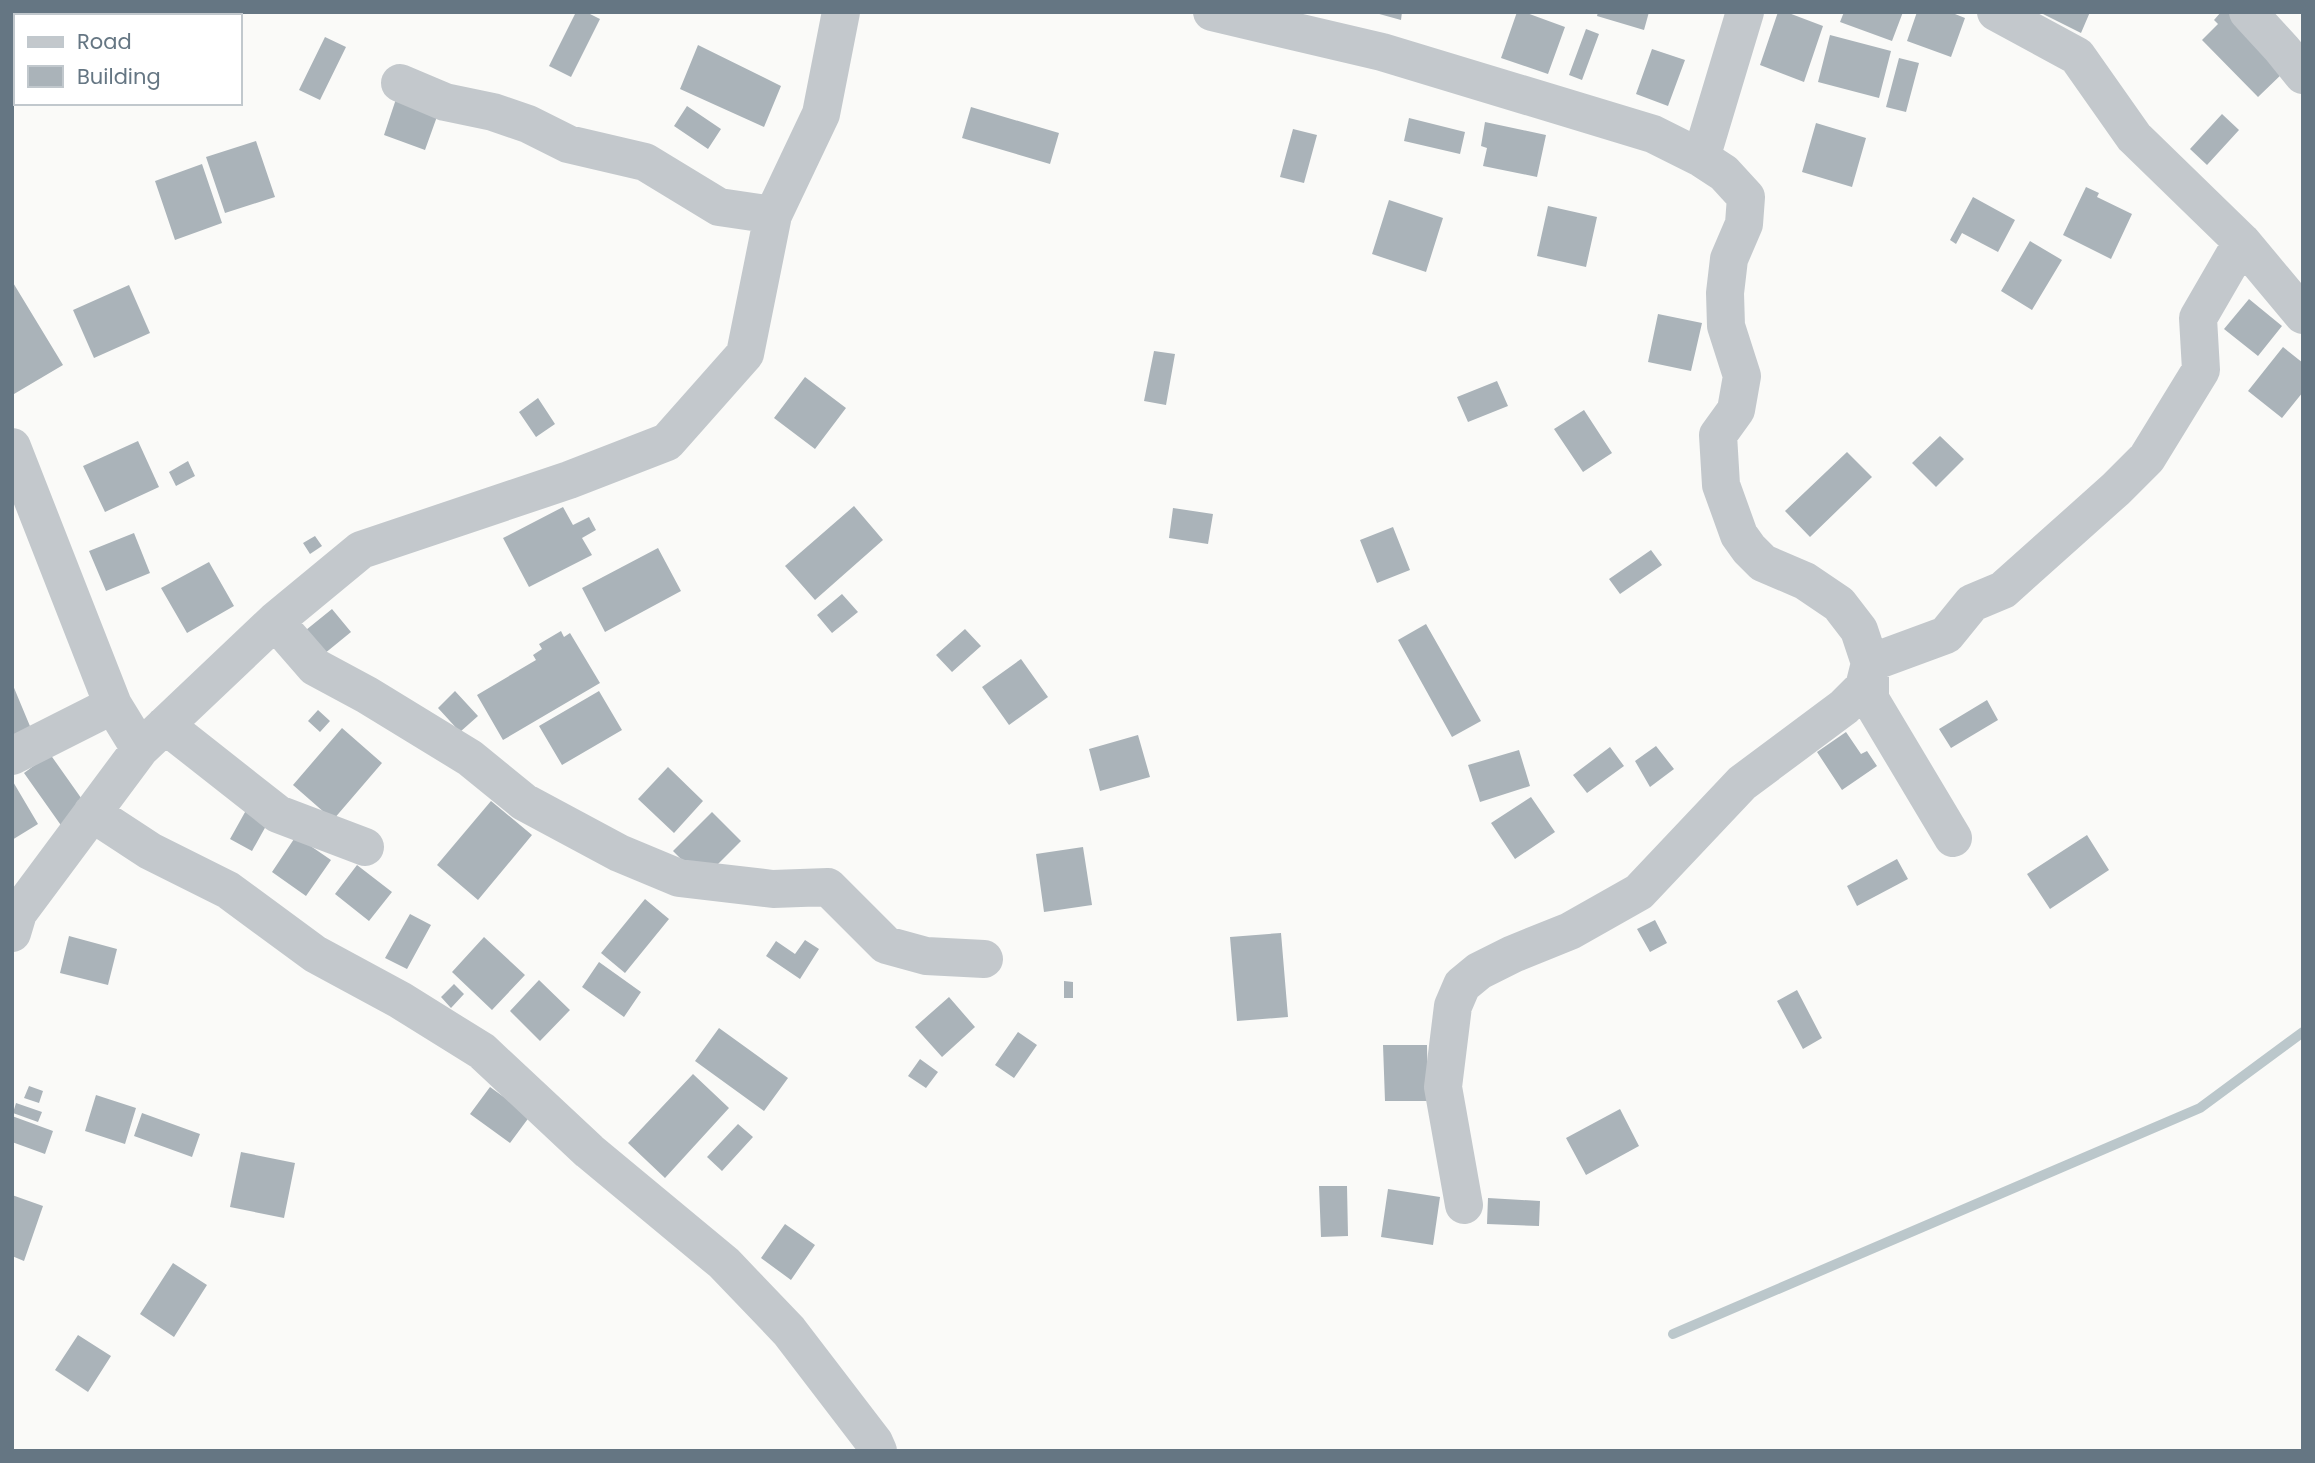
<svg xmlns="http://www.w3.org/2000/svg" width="2315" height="1463" font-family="Poppins,sans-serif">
	<rect width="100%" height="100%" fill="#fafaf8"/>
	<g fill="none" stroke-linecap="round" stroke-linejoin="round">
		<!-- stream -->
		<path stroke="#bbc7cb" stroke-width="10" d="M 1673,1334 L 2200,1108 L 2303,1032"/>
	</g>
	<!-- building -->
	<path fill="#aab3b9" d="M 125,12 L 202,12 L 204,16 L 127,16 Z
		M 576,12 L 586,12 L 600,19 L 571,77 L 549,66 Z
		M 1372,12 L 1402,12 L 1401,20 Z
		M 1517,12 L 1524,12 L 1565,27 L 1548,74 L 1501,58 Z
		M 1598,12 L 1649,12 L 1644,30 L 1597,16 Z
		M 1778,12 L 1786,12 L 1823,26 L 1804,82 L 1760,65 Z
		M 1844,12 L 1903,12 L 1892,41 L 1840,22 Z
		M 1917,12 L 1950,12 L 1965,18 L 1951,57 L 1907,41 Z
		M 2039,12 L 2090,12 L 2081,33 Z
		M 2221,12 L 2228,12 L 2285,71 L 2258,97 L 2202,40 L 2218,24 L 2214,20 Z
		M 1586,29 L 1599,34 L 1582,80 L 1569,75 Z
		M 1830,35 L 1891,51 L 1879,98 L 1818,82 Z
		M 325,37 L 346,47 L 320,100 L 299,90 Z
		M 698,45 L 781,86 L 764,127 L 680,89 Z
		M 1652,49 L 1685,60 L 1668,106 L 1636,94 Z
		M 1899,58 L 1919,63 L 1906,112 L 1886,107 Z
		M 397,96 L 439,111 L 425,150 L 384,135 Z
		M 687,106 L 721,129 L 708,149 L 674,126 Z
		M 971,107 L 1059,133 L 1050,164 L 962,138 Z
		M 2222,114 L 2239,130 L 2207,165 L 2190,149 Z
		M 1409,118 L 1465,132 L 1460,154 L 1404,141 Z
		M 1485,122 L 1546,135 L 1537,177 L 1483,166 L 1487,148 L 1481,146 Z
		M 1816,123 L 1866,138 L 1852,187 L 1802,172 Z
		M 1293,129 L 1317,135 L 1304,183 L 1280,177 Z
		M 256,141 L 275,197 L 225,213 L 206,157 Z
		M 202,164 L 222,223 L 175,240 L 155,181 Z
		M 2086,187 L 2099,193 L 2097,197 L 2132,214 L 2111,259 L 2063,235 Z
		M 1973,197 L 2015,220 L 1998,252 L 1962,233 L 1956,244 L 1950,240 Z
		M 1389,200 L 1443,218 L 1426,272 L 1372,254 Z
		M 1548,206 L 1597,217 L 1586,267 L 1537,256 Z
		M 2030,241 L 2062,260 L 2032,310 L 2001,291 Z
		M 12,281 L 63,365 L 14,394 L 12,391 Z
		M 129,285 L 150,333 L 94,358 L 73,310 Z
		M 2249,299 L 2282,326 L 2258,356 L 2224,329 Z
		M 1658,314 L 1702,323 L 1691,371 L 1648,362 Z
		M 2283,347 L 2303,363 L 2303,392 L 2282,418 L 2248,391 Z
		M 1154,351 L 1175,354 L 1166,405 L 1144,401 Z
		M 805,377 L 846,408 L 815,449 L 774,418 Z
		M 1497,381 L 1508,406 L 1468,422 L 1457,397 Z
		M 538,398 L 555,424 L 536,437 L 519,412 Z
		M 1584,410 L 1612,453 L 1583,472 L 1554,429 Z
		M 1940,436 L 1964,459 L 1936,487 L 1912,463 Z
		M 138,441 L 159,487 L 105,512 L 83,466 Z
		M 1847,452 L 1872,477 L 1810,537 L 1785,511 Z
		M 188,461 L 195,476 L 176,486 L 169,472 Z
		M 854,506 L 883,540 L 815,600 L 785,566 Z
		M 563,507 L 573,525 L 589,517 L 596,530 L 582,538 L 592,555 L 529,587 L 503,538 Z
		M 1173,508 L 1213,514 L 1208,544 L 1169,538 Z
		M 1393,527 L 1410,570 L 1377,583 L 1360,540 Z
		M 134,533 L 150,573 L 106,591 L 89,551 Z
		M 315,536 L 322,546 L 310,554 L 303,543 Z
		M 658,548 L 681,591 L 605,632 L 582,588 Z
		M 1651,550 L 1662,565 L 1620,594 L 1609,579 Z
		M 209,562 L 234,606 L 187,633 L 161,588 Z
		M 842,594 L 858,612 L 832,633 L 817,615 Z
		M 332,609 L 351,632 L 324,654 L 306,630 Z
		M 1426,624 L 1481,721 L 1452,737 L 1398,640 Z
		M 965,629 L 981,646 L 952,672 L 936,655 Z
		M 561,631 L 564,637 L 570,633 L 600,683 L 503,740 L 477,695 L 536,660 L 533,655 L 542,649 L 539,644 Z
		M 1021,659 L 1048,697 L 1009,725 L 982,687 Z
		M 12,683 L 32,731 L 12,739 Z
		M 455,691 L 478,716 L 460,732 L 438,708 Z
		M 599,691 L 622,730 L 562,765 L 539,726 Z
		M 1987,700 L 1998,720 L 1951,748 L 1939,729 Z
		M 318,710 L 330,721 L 320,732 L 308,721 Z
		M 342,728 L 382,763 L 333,820 L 293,785 Z
		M 1846,732 L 1861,754 L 1867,751 L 1877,766 L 1842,790 L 1817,752 Z
		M 1138,735 L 1150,777 L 1100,791 L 1089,749 Z
		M 1656,746 L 1674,769 L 1650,787 L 1635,761 Z
		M 1610,747 L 1624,766 L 1587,793 L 1573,775 Z
		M 1519,750 L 1530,786 L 1480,802 L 1468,765 Z
		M 50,754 L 91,812 L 65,831 L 24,773 Z
		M 668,767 L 703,801 L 674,833 L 638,799 Z
		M 12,780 L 38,824 L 12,840 Z
		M 1531,797 L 1555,832 L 1515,859 L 1491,823 Z
		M 491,801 L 532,835 L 478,900 L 437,865 Z
		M 249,805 L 271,817 L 252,851 L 230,839 Z
		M 712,812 L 741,841 L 702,880 L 673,851 Z
		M 2087,835 L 2109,870 L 2050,909 L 2027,874 Z
		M 296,836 L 331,860 L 306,896 L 272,872 Z
		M 1083,847 L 1092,905 L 1044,912 L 1036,854 Z
		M 1897,859 L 1908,879 L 1857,906 L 1847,886 Z
		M 357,865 L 392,892 L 369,921 L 335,894 Z
		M 645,899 L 669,919 L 625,973 L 601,953 Z
		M 410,914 L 431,925 L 407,969 L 385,958 Z
		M 1655,920 L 1667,943 L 1650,952 L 1637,929 Z
		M 1281,933 L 1288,1017 L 1237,1021 L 1230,937 Z
		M 69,936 L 117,949 L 108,985 L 60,973 Z
		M 484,937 L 525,975 L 492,1010 L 452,972 Z
		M 805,940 L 819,949 L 800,979 L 766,956 L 776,941 L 795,954 Z
		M 599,962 L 641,992 L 624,1017 L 582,987 Z
		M 539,980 L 570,1010 L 540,1041 L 510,1011 Z
		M 1064,981 L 1073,982 L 1073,998 L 1064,998 Z
		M 454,984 L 464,994 L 451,1008 L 441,997 Z
		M 1797,990 L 1822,1038 L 1803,1049 L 1777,1001 Z
		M 949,997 L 975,1027 L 942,1057 L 915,1027 Z
		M 719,1028 L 788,1078 L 764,1111 L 695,1061 Z
		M 1018,1032 L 1037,1045 L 1014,1078 L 995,1065 Z
		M 1383,1045 L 1427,1045 L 1428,1101 L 1385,1101 Z
		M 920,1059 L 938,1072 L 926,1088 L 908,1076 Z
		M 693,1074 L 729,1108 L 665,1178 L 628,1143 Z
		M 29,1086 L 43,1091 L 39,1103 L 24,1098 Z
		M 490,1087 L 530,1116 L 510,1143 L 470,1114 Z
		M 96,1095 L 136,1108 L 125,1144 L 85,1131 Z
		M 16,1103 L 42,1112 L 38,1122 L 13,1113 Z
		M 1620,1109 L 1639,1146 L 1586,1175 L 1566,1138 Z
		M 142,1113 L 200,1134 L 192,1157 L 134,1136 Z
		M 12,1116 L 53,1131 L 45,1154 L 12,1142 Z
		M 738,1124 L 753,1137 L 722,1171 L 707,1157 Z
		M 241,1152 L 295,1163 L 284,1218 L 230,1207 Z
		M 1319,1186 L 1347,1186 L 1348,1236 L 1321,1237 Z
		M 1388,1189 L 1440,1197 L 1433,1245 L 1381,1237 Z
		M 12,1195 L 43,1206 L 24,1261 L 12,1256 Z
		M 1488,1198 L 1540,1201 L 1539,1226 L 1487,1224 Z
		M 785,1224 L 815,1245 L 791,1280 L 761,1258 Z
		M 173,1263 L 207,1285 L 174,1337 L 140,1314 Z
		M 78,1335 L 111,1356 L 88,1392 L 55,1370 Z"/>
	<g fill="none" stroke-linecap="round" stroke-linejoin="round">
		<!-- minor -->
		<path stroke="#c3c8cc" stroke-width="38" d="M 1212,12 L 1382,52 L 1653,134 L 1701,158 L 1724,173 L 1746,197 L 1744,224 L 1729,259 L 1725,293 L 1726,326 L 1742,376 L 1736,410 L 1718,435 L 1721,485 L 1739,535 L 1749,549 L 1763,563 L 1805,581 L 1839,604 L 1859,630 L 1870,663 L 1864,687 L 1844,707 L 1742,783 L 1639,892 L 1570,931 L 1513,954 L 1479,971 L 1462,985 L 1453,1006 L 1443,1087 L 1464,1205
			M 1996,12 L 2077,56 L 2134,137 L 2242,242 L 2303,315
			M 2248,12 L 2282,49 L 2303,75
			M 400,83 L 445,102 L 493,112 L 528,124 L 568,144 L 645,162 L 719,207 L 773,215
			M 1701,158 L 1745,12
			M 12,447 L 113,705 L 140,749
			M 275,621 L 315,667 L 367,695 L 470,758 L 524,802 L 619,853 L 679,878 L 773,889 L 828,887 L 886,945 L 926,956 L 984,959
			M 165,725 L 278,814 L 365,847
			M 12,756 L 113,705
			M 92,813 L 150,851 L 228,890 L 315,954 L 400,1000 L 482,1051 L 589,1151 L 724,1263 L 789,1331 L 874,1442 L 878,1451
			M 1953,838 L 1870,699 L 1870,663 L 1946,635 L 1972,603 L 2003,590 L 2116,489 L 2147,458 L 2201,370 L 2198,318 L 2242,242
			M 12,933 L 18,913 L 140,749 L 275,621 L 361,550 L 569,480 L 667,442 L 745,354 L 773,215 L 821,114 L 841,12"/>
	</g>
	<!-- border -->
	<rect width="2315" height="1463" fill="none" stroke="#657683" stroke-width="28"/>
	<!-- legend -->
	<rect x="14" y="14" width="228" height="91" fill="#ffffff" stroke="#c1c8cd" stroke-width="2"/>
	<rect x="28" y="37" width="35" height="10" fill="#c3c8cc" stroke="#c1c8cd" stroke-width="2"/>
	<text x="77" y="49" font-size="21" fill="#657683">Road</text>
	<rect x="28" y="66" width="35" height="21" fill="#aab3b9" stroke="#c1c8cd" stroke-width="2"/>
	<text x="77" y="84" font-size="21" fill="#657683">Building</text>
</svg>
